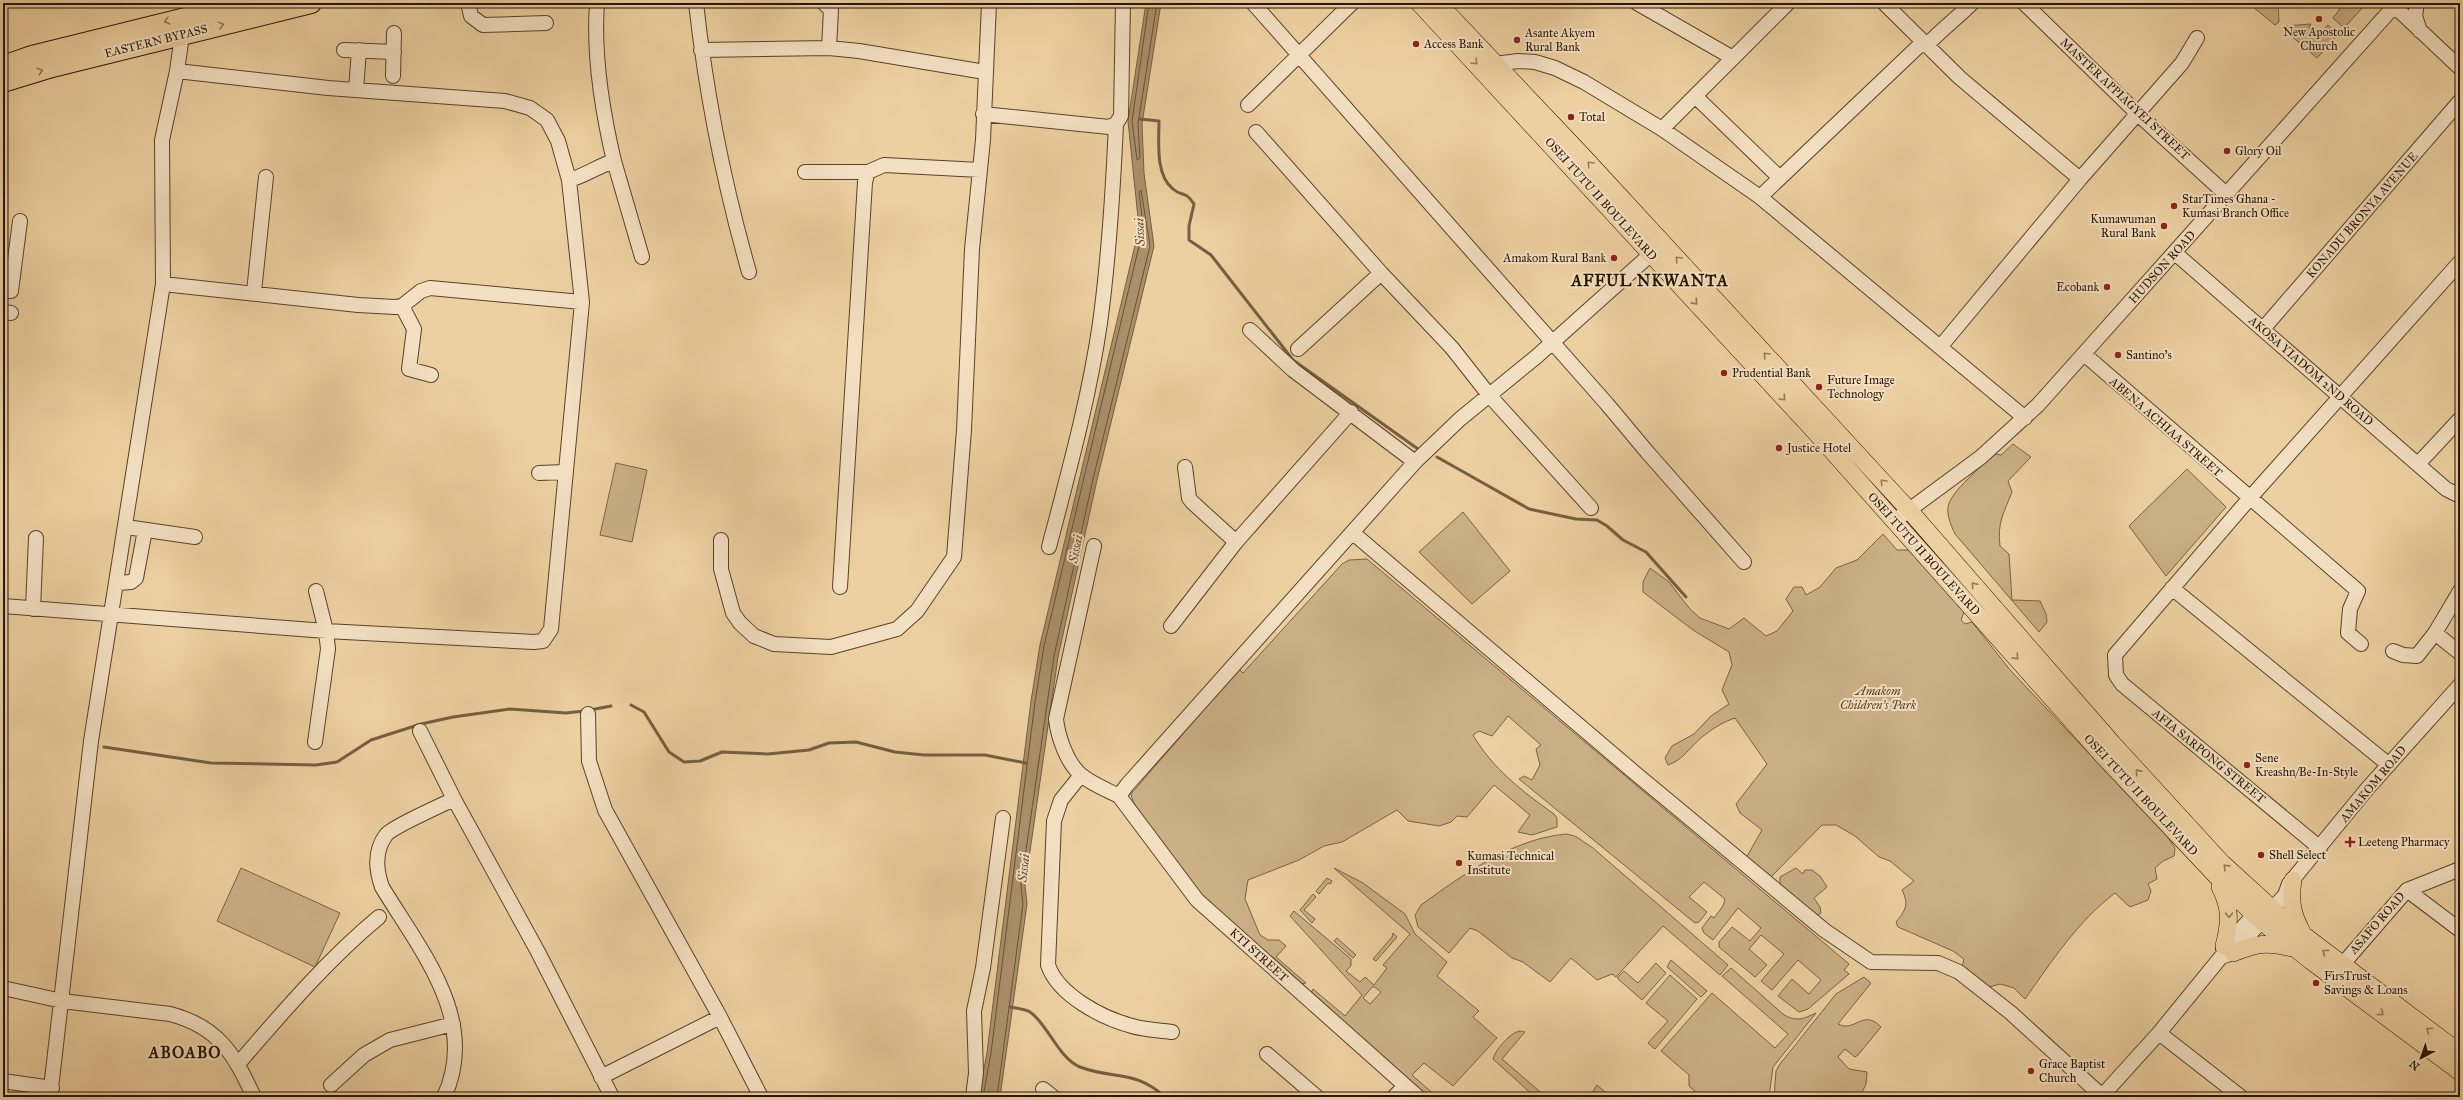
<svg xmlns="http://www.w3.org/2000/svg" width="2463" height="1100" viewBox="0 0 2463 1100" font-family="'IM FELL Great Primer',serif">
<style>
.green{fill:#cbb086;stroke:#796243;fill-rule:evenodd}
.water{fill:#aa906a;stroke:#765e40}
.lines{fill:none;stroke-linecap:round;stroke-linejoin:round}
.shore{stroke:#685235;stroke-width:1}
.stream{stroke:#765e40;stroke-width:3}
.minor-casing{stroke:#584228;stroke-width:16}
.major-casing{stroke:#271300;stroke-width:18}
.highway-casing{stroke:#271300;stroke-width:22}
.minor{stroke:#f3e0c2;stroke-width:14}
.major{stroke:#edd0a1;stroke-width:17}
.highway{stroke:#edd0a1;stroke-width:20}
.oneway{stroke:#947b59}
.poi-dot{fill:#8f2418;stroke:#f3e0c2;stroke-width:1.5}
.labels{text-anchor:middle;dominant-baseline:central;stroke-width:4;stroke-linejoin:round;paint-order:stroke}
.poi-label{font-size:12px;fill:#271300;stroke:#f3e0c2;text-anchor:start}
.street-label{font-size:12px;fill:#271300;stroke:#f3e0c2}
.park-label{font-size:12px;font-style:italic;fill:#584228;stroke:#f3e0c2}
.water-label{font-size:13px;font-style:italic;fill:#5b452a;stroke:#f3e0c2}
.district-label{font-size:16px;font-weight:bold;letter-spacing:1px;fill:#271300;stroke:#f3e0c2}
</style>
<rect width="100%" height="100%" fill="#edd0a1"/>
<filter id="stains"><feTurbulence type="fractalNoise" baseFrequency=".005" numOctaves="4"/><feColorMatrix values="0 0 0 0 .2 0 0 0 0 .09 0 0 0 0 .02 0 0 0 .5 -.17"/></filter>
<radialGradient id="worn" r=".72"><stop offset=".6" stop-color="#630" stop-opacity="0"/><stop offset="1" stop-color="#630" stop-opacity=".3"/></radialGradient>
<path class="green" d="M2254,3H2278L2279,22L2275,25L2252,6Z
M2334,3H2365L2366,4L2344,28L2333,18L2340,9Z
M2311,24L2309,27L2319,35L2328,25L2338,35L2317,58L2283,29L2285,26Z
M2013,444L2031,457L2008,481L2012,492C2004,513 1997,522 2000,546L2009,554L2012,600L2040,601L2046,614L2047,622L2039,632L1955,534C1951,525 1947,517 1948,507C1950,492 1983,465 1995,454L2001,455Z
M616,463L647,470L632,542L600,535Z
M2187,469L2226,507L2166,576L2129,526Z
M1463,512L1510,571L1472,604L1419,552Z
M1883,534L1897,550H1912L1965,609L1961,620L1965,624L1972,622L2011,671L2167,836L2175,848L2174,856L2163,861L2155,868L2157,879L2148,884L2151,891L2148,900L2130,907L2115,893C2077,922 2052,961 2025,999L2014,988L2000,984L1989,987L1979,983L1962,967L1964,959L1953,951L1898,927L1896,922C1906,910 1909,904 1902,890L1914,881L1890,861L1879,857L1855,836L1836,825H1822L1770,878L1746,858L1762,830L1740,813L1736,804L1767,764L1735,718C1723,722 1712,729 1702,737C1690,747 1683,760 1668,765L1665,758L1672,746L1694,734L1711,716L1729,704L1722,690L1732,665L1729,652L1693,630L1643,592V582L1650,568L1669,582L1690,609L1700,618L1729,629L1744,618L1766,636L1777,631L1793,611L1786,599L1794,587H1802L1806,595L1820,587L1836,568L1857,560Z
M1367,559L1849,964L1844,970L1849,974L1808,1009L1799,1012L1778,996L1792,979L1809,994L1821,980L1798,960L1772,990L1761,981L1784,954L1761,935L1749,949L1767,965L1755,977L1719,947V942L1732,927L1750,941L1761,928L1738,908L1713,940L1704,933L1702,928L1711,916L1714,918L1723,906L1725,899L1704,882L1689,897L1707,912L1699,922L1695,923L1519,779L1524,776L1532,780L1540,765L1536,749L1541,745L1508,716L1492,736L1479,731L1473,735C1492,768 1523,792 1554,814L1557,818V827L1532,835L1518,832L1530,815L1494,785L1467,817L1457,816L1451,822L1439,826L1408,821L1397,810L1342,842L1324,846L1299,860L1248,880L1245,899L1260,935L1268,940H1279L1286,946L1276,957L1306,983L1301,984C1271,958 1239,933 1210,906C1197,893 1131,809 1131,794L1239,669L1243,673L1342,564L1349,560Z
M1566,834L1575,836L1593,848L1728,965L1720,975L1663,926L1616,977L1612,974L1597,980L1571,958L1550,982L1523,962L1512,958L1478,931L1470,928L1449,953L1418,927L1415,915L1421,905C1464,874 1512,839 1566,834Z
M241,868L340,913L315,967L217,921Z
M1334,868L1363,883L1405,914L1415,934L1447,962L1437,976L1479,1011L1473,1017L1497,1038L1453,1086L1424,1063L1412,1075L1437,1097H1425L1311,993L1313,989L1345,1016L1362,995L1290,916L1294,911L1351,959V966L1346,971L1360,982L1365,977L1374,985L1387,968L1383,965L1410,934ZM1373,986L1381,992L1370,1004L1363,998Z
M1796,868L1803,874L1805,870H1812L1820,876L1827,887L1814,898L1820,907L1821,913L1813,918L1780,886V877Z
M1327,878L1332,881L1330,884L1328,883L1319,894L1316,891Z
M1313,894L1316,897L1304,910L1315,919L1312,923L1300,910Z
M1393,933L1397,937L1376,961L1373,959L1392,937Z
M1337,938L1356,955L1353,958L1334,941Z
M1671,960L1707,991L1701,997L1667,967Z
M1656,963L1666,973L1642,1000L1617,978L1624,971L1638,983Z
M1731,968L1784,1015C1797,1022 1803,1019 1816,1013L1773,1067L1769,1097H1701L1689,1086V1075L1661,1051L1712,993L1775,1048L1788,1034L1722,976Z
M1670,975L1697,999L1655,1049L1648,1043L1668,1021L1646,1003Z
M1864,977L1871,983L1838,1024C1855,1033 1863,1008 1881,1027L1858,1055L1855,1057L1845,1049L1838,1057L1849,1069L1867,1072L1866,1084L1860,1097H1774L1776,1071L1780,1064L1836,994Z
M1520,1031L1525,1032L1502,1059L1546,1097H1535L1493,1059C1495,1050 1511,1032 1520,1031Z
M1597,1085L1611,1097H1601L1593,1091Z"/>
<path class="water" d="M1146,3H1161L1142,124L1144,173L1154,246L1097,480L1058,657L1025,886L1027,904L1000,1097H979L987,1052L1031,701L1040,645L1136,241L1138,218L1128,121Z"/>
<g class="lines">
<path class="shore" d="M1149,3L1132,121L1137,160L1140,158L1138,124L1157,3
M983,1097L991,1053L1035,702L1044,646L1140,242L1142,217L1139,192L1141,190L1150,246L1093,479L1054,656L1021,885L1023,904L997,1097"/>
<path class="stream" d="M1140,119L1159,121C1159,141 1155,175 1173,189C1182,197 1185,190 1194,204L1189,226V240L1211,255L1293,360L1418,449
M1437,457L1529,509L1576,519L1597,520L1607,526L1623,540L1646,552L1686,597
M631,705L644,712L669,752L684,762L700,761L722,752L768,754L809,750L829,743L856,742L895,752L924,755H985L1026,763
M590,710L611,706
M104,747L211,763L316,765L337,762L371,740L421,724L453,717L510,709L566,713L584,711
M1010,1007C1016,1008 1025,1009 1030,1012C1047,1023 1059,1059 1080,1067C1114,1080 1134,1069 1165,1097"/>
<g class="minor-casing">
<path id="minor" d="M468,3L471,16L483,25L546,23
M597,3C593,56 602,110 614,161
M696,3C706,94 724,184 749,272
M824,3L831,10L829,48
M1253,3L1607,404L1648,453L1744,562
M1637,3L1733,58
M1884,3L1960,78L2080,179
M2024,3L2138,114L2227,195
M2391,3L2460,68
M2417,3L2415,16L2420,31
M1926,46C1941,30 1957,18 1972,3
M344,50L394,52
M701,50L829,48L859,51L985,72
M1495,64L1518,61L1535,62L1555,68L1584,82L1662,129L1760,197L2025,418
M393,76L394,33
M356,90L359,50
M1695,96L1780,178
M1248,105L1352,3
M983,114L1109,127L1116,124L1121,116L1123,3
M1662,129L1788,3
M1256,132L1381,273L1452,348L1489,395L1591,508
M805,172H868
M569,180C585,176 598,166 614,161L642,257
M1760,197L1923,42
M2175,253L2446,489L2460,496
M163,284L358,305L395,307L402,306L421,291L430,288L582,302
M3,291H11L20,221
M254,292L266,177
M402,306L414,329L409,369L431,375
M3,312L11,313
M2263,329L2460,101
M1250,330L1293,370L1415,462
M1941,346L2080,179L2182,63L2197,38
M1298,349L1381,273
M2084,354L2358,591L2350,609L2348,633L2361,644
M2418,464L2460,419
M1185,467L1189,498L1192,502L1236,542
M539,473L565,472
M1901,516L1981,457L2038,405L2397,3
M126,527L195,537
M1353,533L1635,773L1824,930L1871,962L1938,963L1959,972L2011,1013L2102,1096
M721,540V569L733,613L740,623L754,636L774,644L831,647L897,629L917,611L954,557L964,430L972,249L983,140L989,3
M1094,546L1056,719C1058,737 1067,763 1081,775C1092,784 1107,790 1119,796
M1049,547C1068,474 1089,399 1100,323C1109,257 1113,191 1116,124
M118,583L131,582L136,578L145,530
M840,587L865,182L868,172L884,165L980,170
M2172,588L2389,765
M3,606L326,631L534,642L543,641L551,629L582,302L569,180L558,141L547,120L530,108L505,101L328,88L177,71
M33,609L36,538
M1171,626L1236,542L1351,412
M2435,633L2460,653
M2393,651L2403,655L2417,656L2435,633L2460,591
M588,714L589,761L605,810L720,1017L761,1097
M420,731L454,799L538,952L612,1097
M315,742L328,649L326,631L316,591
M1081,775L1061,800L1054,821L1048,965C1058,995 1102,1018 1132,1026C1145,1030 1159,1030 1172,1032
M1119,796L1127,785L1415,462L1460,419L1536,357L1651,254
M1119,796L1197,900L1418,1097
M2320,848L2122,684L2116,675L2115,655L2249,499L2460,262
M2407,890L2460,930
M2223,949L2261,907
M2342,965L2407,890L2460,869
M3,988L62,1001L170,1014C219,1027 234,1054 254,1097
M2159,1033L2241,1097
M1267,1054L1317,1097
M238,1064C282,1013 327,960 379,917
M601,1077L720,1017
M3,1081L52,1088
M331,1085L364,1055L390,1040L453,1024
M1043,1089L1053,1097
M50,1097L91,741L163,284L162,140L177,71L182,35
M444,1097C480,1020 420,950 382,887C376,870 374,851 386,835C392,827 442,805 454,799
M973,1097L976,1073L974,1011L983,968L1003,818
M1394,1097L1405,1086
M2101,1097L2159,1033L2221,957L2233,953L2285,895L2289,884L2367,789L2460,685"/>
</g>
<g class="major-casing">
<path id="major" d="M1419,3L1816,433L2105,758L2240,901L2261,921L2311,961L2460,1072
M1438,3L1581,154L1909,510L2113,744L2222,863L2289,924L2460,1053
M2293,880C2290,901 2292,914 2302,932
M2220,887C2231,908 2230,923 2224,946
M2233,953C2257,943 2267,942 2292,948"/>
</g>
<g class="highway-casing">
<path id="highway" d="M3,66L32,56L246,3
M3,82L52,67L311,3"/>
</g>
<use href="#minor" class="minor"/>
<use href="#major" class="major"/>
<use href="#highway" class="highway"/>
</g>
<defs><path id="oneway-chevron" d="M-2-3.5L2.5 0L-2 3.5" fill="none" stroke-width="1.6" stroke-linecap="round" stroke-linejoin="round"/></defs>
<g class="oneway">
<use href="#oneway-chevron" transform="translate(167 21) rotate(166)"/>
<use href="#oneway-chevron" transform="translate(221 25) rotate(-15)"/>
<use href="#oneway-chevron" transform="translate(1475 62) rotate(46)"/>
<use href="#oneway-chevron" transform="translate(40 71) rotate(-17)"/>
<use href="#oneway-chevron" transform="translate(1590 164) rotate(-133)"/>
<use href="#oneway-chevron" transform="translate(1678 259) rotate(-133)"/>
<use href="#oneway-chevron" transform="translate(1695 302) rotate(48)"/>
<use href="#oneway-chevron" transform="translate(1766 355) rotate(-133)"/>
<use href="#oneway-chevron" transform="translate(1783 398) rotate(47)"/>
<use href="#oneway-chevron" transform="translate(1883 482) rotate(-133)"/>
<use href="#oneway-chevron" transform="translate(1974 585) rotate(-131)"/>
<use href="#oneway-chevron" transform="translate(2016 657) rotate(48)"/>
<use href="#oneway-chevron" transform="translate(2138 772) rotate(-132)"/>
<use href="#oneway-chevron" transform="translate(2226 867) rotate(-136)"/>
<use href="#oneway-chevron" transform="translate(2229 915) rotate(89)"/>
<use href="#oneway-chevron" transform="translate(2325 952) rotate(-143)"/>
<use href="#oneway-chevron" transform="translate(2381 1013) rotate(37)"/>
<use href="#oneway-chevron" transform="translate(2429 1030) rotate(-143)"/>
</g>
<g class="poi-dot">
<circle cx="2319" cy="19" r="4"/>
<circle cx="1517" cy="40" r="4"/>
<circle cx="1416" cy="44" r="4"/>
<circle cx="1571" cy="117" r="4"/>
<circle cx="2227" cy="151" r="4"/>
<circle cx="2174" cy="206" r="4"/>
<circle cx="2164" cy="226" r="4"/>
<circle cx="1614" cy="258" r="4"/>
<circle cx="2107" cy="287" r="4"/>
<circle cx="2118" cy="355" r="4"/>
<circle cx="1724" cy="373" r="4"/>
<circle cx="1819" cy="387" r="4"/>
<circle cx="1779" cy="448" r="4"/>
<circle cx="2247" cy="765" r="4"/>
<path d="M2348 836h4v4h4v4h-4v4h-4v-4h-4v-4h4z"/>
<circle cx="2261" cy="855" r="4"/>
<circle cx="1459" cy="863" r="4"/>
<circle cx="2316" cy="983" r="4"/>
<circle cx="2031" cy="1071" r="4"/>
</g>
<g class="labels">
<g class="poi-label">
<text x="2319" y="32" text-anchor="middle">New Apostolic<tspan x="2319" dy="14">Church</tspan></text>
<text x="1525" y="33">Asante Akyem<tspan x="1525" dy="14">Rural Bank</tspan></text>
<text x="1424" y="44">Access Bank</text>
<text x="1579" y="117">Total</text>
<text x="2235" y="151">Glory Oil</text>
<text x="2182" y="199">StarTimes Ghana -<tspan x="2182" dy="14">Kumasi Branch Office</tspan></text>
<text x="2156" y="219" text-anchor="end">Kumawuman<tspan x="2156" dy="14">Rural Bank</tspan></text>
<text x="1606" y="258" text-anchor="end">Amakom Rural Bank</text>
<text x="2099" y="287" text-anchor="end">Ecobank</text>
<text x="2126" y="355">Santino's</text>
<text x="1732" y="373">Prudential Bank</text>
<text x="1827" y="380">Future Image<tspan x="1827" dy="14">Technology</tspan></text>
<text x="1787" y="448">Justice Hotel</text>
<text x="2255" y="758">Sene<tspan x="2255" dy="14">Kreashn/Be-In-Style</tspan></text>
<text x="2358" y="842">Leeteng Pharmacy</text>
<text x="2269" y="855">Shell Select</text>
<text x="1467" y="856">Kumasi Technical<tspan x="1467" dy="14">Institute</tspan></text>
<text x="2324" y="976">FirsTrust<tspan x="2324" dy="14">Savings &amp; Loans</tspan></text>
<text x="2039" y="1064">Grace Baptist<tspan x="2039" dy="14">Church</tspan></text>
</g>
<g class="street-label">
<text transform="translate(156 41) rotate(-14)">EASTERN BYPASS</text>
<text transform="translate(2125 99) rotate(43)">MASTER APPIAGYEI STREET</text>
<text transform="translate(1601 199) rotate(48)">OSEI TUTU II BOULEVARD</text>
<text transform="translate(2362 215) rotate(-49)">KONADU BRONYA AVENUE</text>
<text transform="translate(2162 267) rotate(-48)">HUDSON ROAD</text>
<text transform="translate(2311 371) rotate(41)">AKOSA YIADOM 2ND ROAD</text>
<text transform="translate(2166 427) rotate(41)">ABENA ACHIAA STREET</text>
<text transform="translate(1924 554) rotate(48)">OSEI TUTU II BOULEVARD</text>
<text transform="translate(2209 756) rotate(39)">AFIA SARPONG STREET</text>
<text transform="translate(2373 784) rotate(-50)">AMAKOM ROAD</text>
<text transform="translate(2141 795) rotate(47)">OSEI TUTU II BOULEVARD</text>
<text transform="translate(2377 923) rotate(-49)">ASAFO ROAD</text>
<text transform="translate(1259 955) rotate(42)">KTI STREET</text>
</g>
<g class="park-label">
<text x="1878" y="691">Amakom<tspan x="1878" dy="14">Children's Park</tspan></text>
</g>
<g class="water-label">
<text transform="translate(1140 232) rotate(-93)">Sissai</text>
<text transform="translate(1076 549) rotate(-79)">Sissai</text>
<text transform="translate(1024 868) rotate(-84)">Sissai</text>
</g>
<g class="district-label">
<text x="1650" y="280">AFFUL NKWANTA</text>
<text x="185" y="1052">ABOABO</text>
</g>
</g>
<rect width="2463" height="1100" fill="none" stroke="#edd0a1" stroke-width="16"/>
<rect x="4" y="4" width="2455" height="1092" fill="none" stroke="#271300" stroke-width="2"/>
<rect x="8" y="8" width="2447" height="1084" fill="none" stroke="#271300"/>
<g transform="translate(2421 1058) rotate(221)" stroke="#f3e0c2" stroke-width="3" paint-order="stroke">
<path d="M0-3L7 15L0 10L-7 15Z" fill="#271300"/>
<text y="-6" font-size="11" font-weight="bold" text-anchor="middle" fill="#271300">N</text>
</g>
<rect width="100%" height="100%" filter="url(#stains)"/>
<rect width="100%" height="100%" fill="url(#worn)"/>
</svg>
